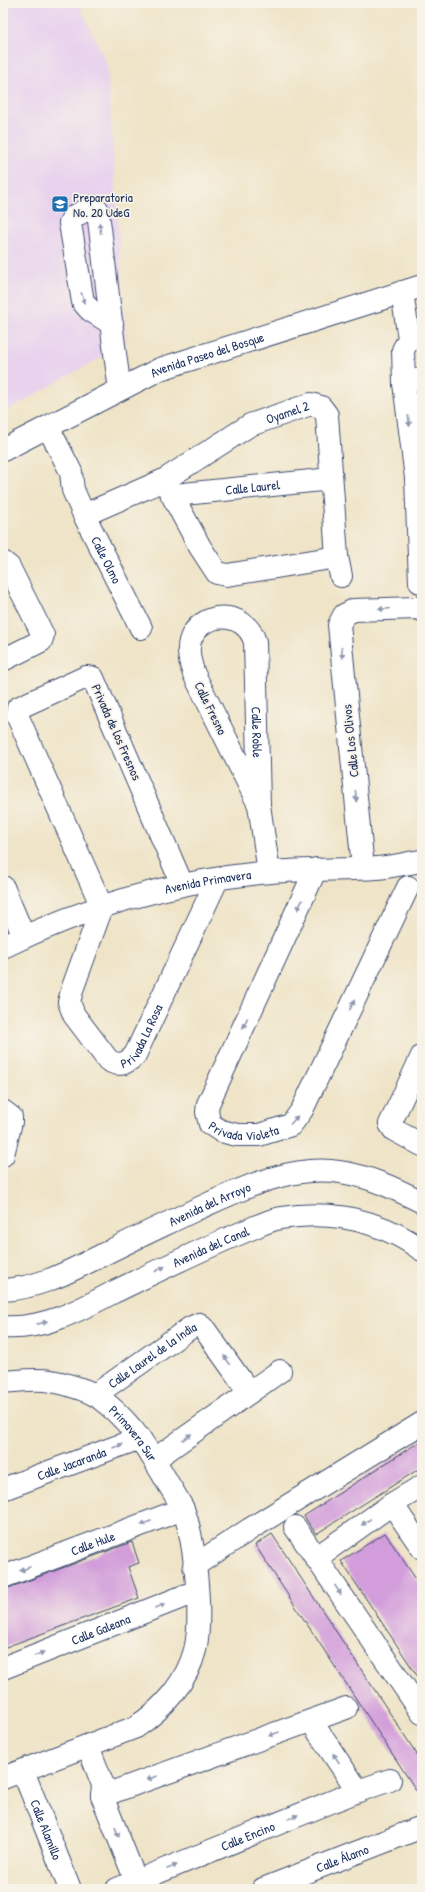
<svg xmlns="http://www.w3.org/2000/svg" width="425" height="1892" viewBox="0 0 425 1892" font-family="'Patrick Hand',sans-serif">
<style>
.built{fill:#e8d2ee}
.building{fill:#d29dda}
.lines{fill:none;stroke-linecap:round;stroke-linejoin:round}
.minor-casing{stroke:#3b4a6e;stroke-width:24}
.minor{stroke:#fff;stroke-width:22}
.oneway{fill:#8d97ae}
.labels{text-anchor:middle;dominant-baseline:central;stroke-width:3.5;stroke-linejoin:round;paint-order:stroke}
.poi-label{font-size:13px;fill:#1b2f5e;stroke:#f7f3e8;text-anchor:start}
.street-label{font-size:13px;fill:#1b2f5e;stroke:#f7f3e8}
</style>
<rect width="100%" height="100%" fill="#f7f3e8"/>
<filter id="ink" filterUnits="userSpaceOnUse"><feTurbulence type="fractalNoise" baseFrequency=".025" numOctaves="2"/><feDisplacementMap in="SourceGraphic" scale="8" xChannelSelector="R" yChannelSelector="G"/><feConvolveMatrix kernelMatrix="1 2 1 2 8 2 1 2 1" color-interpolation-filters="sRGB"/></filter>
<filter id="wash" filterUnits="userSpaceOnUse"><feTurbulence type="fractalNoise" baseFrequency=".012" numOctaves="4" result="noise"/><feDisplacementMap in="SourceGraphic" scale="16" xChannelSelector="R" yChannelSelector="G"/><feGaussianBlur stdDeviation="0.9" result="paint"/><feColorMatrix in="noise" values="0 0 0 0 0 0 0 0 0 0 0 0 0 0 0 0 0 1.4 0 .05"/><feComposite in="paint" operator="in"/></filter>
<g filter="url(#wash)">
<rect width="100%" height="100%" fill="#efe4c7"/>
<path class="built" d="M3,3H78L107,64L126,343L3,413Z"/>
<g id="blocks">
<path class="building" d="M422,1440V1467L316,1534L304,1516Z
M385,1533L422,1588V1683L341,1561Z
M272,1534L422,1762V1799L255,1545Z
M132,1542L139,1563L128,1567L139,1598L3,1648V1590Z"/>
</g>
</g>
<g filter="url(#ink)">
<use href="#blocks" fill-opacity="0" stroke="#3b4a6e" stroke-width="1"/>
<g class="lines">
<g class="minor-casing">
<g id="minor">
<path d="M402,292L409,339L403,350L404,383L416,478L420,582"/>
<path d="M112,324L90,310L83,302L70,223L73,217L92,207L97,209L98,213C106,272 111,331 120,389"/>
<path d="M404,383L422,378"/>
<path id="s1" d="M48,427L71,472L73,490L84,515L141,628"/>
<path id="s2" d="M3,450L160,369L422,286"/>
<path d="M164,480L200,547L217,573L227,575L337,557"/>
<path id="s3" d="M174,495L331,479"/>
<path id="s4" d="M84,515L164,480L250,425L311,404L321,407L327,415L337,557L341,576"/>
<path d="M3,562L9,567L43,635L41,641L3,660"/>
<path id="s5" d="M259,805L194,674C190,663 187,652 190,641C199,611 245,608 255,642L259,805L269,872"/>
<path d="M363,868L339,625L344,615L354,610L417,608L422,610"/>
<path id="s6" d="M316,869L208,1104L207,1112L210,1124L221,1131L237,1135H259L291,1125L302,1110L408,887"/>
<path id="s7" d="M182,884L93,678L86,677L18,708L17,715L102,907L73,987L69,1002L74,1015L108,1060C119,1067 126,1064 135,1055L217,880"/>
<path d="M3,887L24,937"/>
<path id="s8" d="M3,947C87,906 178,880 271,872C306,869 342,870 377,868C392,867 407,863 422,861"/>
<path d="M422,1056L390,1124L394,1130L422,1145"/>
<path d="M3,1111L11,1117V1122L3,1155"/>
<path id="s9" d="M3,1290C40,1288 70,1271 102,1255C133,1239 164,1225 195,1210C239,1190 290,1164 340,1172C369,1176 396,1189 422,1202"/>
<path id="s10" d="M3,1327C42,1330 78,1311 112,1293C155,1272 197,1251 241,1233C254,1228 268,1220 281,1218C332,1210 380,1220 422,1250"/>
<path id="s11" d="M3,1382C18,1381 37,1378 51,1381C63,1383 84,1389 95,1395C99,1397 103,1401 107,1404C134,1426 152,1455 169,1485C174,1493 179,1501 183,1509C195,1539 203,1618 195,1650C187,1682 163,1709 136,1727L3,1778"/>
<path id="s12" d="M95,1395L190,1328L199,1324L205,1330L249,1392"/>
<path d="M155,1459L280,1371"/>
<path id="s13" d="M3,1489L140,1438"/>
<path d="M392,1504L422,1548"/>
<path d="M295,1527L422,1713"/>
<path d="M316,1558L392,1504L422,1486"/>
<path d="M194,1566L250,1529L422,1423"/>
<path id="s14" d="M3,1577L183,1509"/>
<path id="s15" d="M3,1668L197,1591"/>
<path d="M311,1721L358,1791"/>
<path d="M88,1746L103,1785L102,1796L136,1881"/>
<path id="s16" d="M23,1771L70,1889"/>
<path d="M102,1796L346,1708"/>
<path id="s17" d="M117,1889L358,1791L390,1780"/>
<path id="s18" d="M263,1889L422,1827"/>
</g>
</g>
<use href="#minor" class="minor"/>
</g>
<defs><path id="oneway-solid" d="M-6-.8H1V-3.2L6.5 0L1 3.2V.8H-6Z"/></defs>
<g class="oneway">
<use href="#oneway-solid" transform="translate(100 228) rotate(-97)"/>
<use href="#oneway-solid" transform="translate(83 298) rotate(71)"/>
<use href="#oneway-solid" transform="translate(409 421) rotate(83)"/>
<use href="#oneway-solid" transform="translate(384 609) rotate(178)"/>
<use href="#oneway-solid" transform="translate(342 653) rotate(84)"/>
<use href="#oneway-solid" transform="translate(356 796) rotate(84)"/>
<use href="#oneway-solid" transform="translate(300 905) rotate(115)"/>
<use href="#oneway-solid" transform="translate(352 1005) rotate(-65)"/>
<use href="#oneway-solid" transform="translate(245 1023) rotate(115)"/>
<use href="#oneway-solid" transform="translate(294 1120) rotate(-48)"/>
<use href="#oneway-solid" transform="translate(160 1269) rotate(-27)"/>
<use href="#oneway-solid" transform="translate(42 1323) rotate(-13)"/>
<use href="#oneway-solid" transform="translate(227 1360) rotate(-125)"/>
<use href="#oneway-solid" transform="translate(187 1437) rotate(-35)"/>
<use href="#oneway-solid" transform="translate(118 1446) rotate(-20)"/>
<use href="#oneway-solid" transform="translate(366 1522) rotate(145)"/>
<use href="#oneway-solid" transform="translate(146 1523) rotate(159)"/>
<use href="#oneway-solid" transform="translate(25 1569) rotate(159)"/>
<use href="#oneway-solid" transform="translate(338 1590) rotate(56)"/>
<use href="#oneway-solid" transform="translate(160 1606) rotate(-22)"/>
<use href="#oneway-solid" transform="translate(39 1654) rotate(-22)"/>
<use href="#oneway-solid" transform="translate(274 1734) rotate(160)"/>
<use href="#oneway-solid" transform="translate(336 1758) rotate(-124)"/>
<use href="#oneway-solid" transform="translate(152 1778) rotate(160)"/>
<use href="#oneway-solid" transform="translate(293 1817) rotate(-22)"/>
<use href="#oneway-solid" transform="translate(117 1832) rotate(69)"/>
<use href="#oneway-solid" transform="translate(172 1867) rotate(-22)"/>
</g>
</g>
<defs>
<g id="university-square" transform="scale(0.9)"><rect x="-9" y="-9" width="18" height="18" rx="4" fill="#1f6fb2" stroke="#f7f3e8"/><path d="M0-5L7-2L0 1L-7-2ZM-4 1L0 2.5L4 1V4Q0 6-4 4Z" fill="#fff"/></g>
</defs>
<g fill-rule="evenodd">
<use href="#university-square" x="60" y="204"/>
</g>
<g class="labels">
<g class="poi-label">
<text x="73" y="197">Preparatoria<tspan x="73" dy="15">No. 20 UdeG</tspan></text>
</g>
<g class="street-label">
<text stroke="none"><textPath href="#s2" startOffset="226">Avenida Paseo del Bosque</textPath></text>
<text stroke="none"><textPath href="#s4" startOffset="229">Oyamel 2</textPath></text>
<text stroke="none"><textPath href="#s3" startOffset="79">Calle Laurel</textPath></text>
<text stroke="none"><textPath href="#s1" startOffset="146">Calle Olmo</textPath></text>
<text transform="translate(211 708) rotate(64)">Calle Fresno</text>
<text transform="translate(117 732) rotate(66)">Privada de los Fresnos</text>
<text stroke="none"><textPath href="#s5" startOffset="357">Calle Roble</textPath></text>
<text transform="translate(350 741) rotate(-96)">Calle Los Olivos</text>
<text stroke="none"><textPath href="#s8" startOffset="216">Avenida Primavera</textPath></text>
<text stroke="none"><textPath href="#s7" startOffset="744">Privada La Rosa</textPath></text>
<text stroke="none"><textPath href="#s6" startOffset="315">Privada Violeta</textPath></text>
<text stroke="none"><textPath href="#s9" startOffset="225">Avenida del Arroyo</textPath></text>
<text stroke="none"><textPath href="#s10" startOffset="225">Avenida del Canal</textPath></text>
<text stroke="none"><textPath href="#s12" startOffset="70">Calle Laurel de la India</textPath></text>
<text stroke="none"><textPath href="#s11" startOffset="149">Primavera Sur</textPath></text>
<text stroke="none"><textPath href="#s13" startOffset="73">Calle Jacaranda</textPath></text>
<text stroke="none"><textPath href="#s14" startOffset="96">Calle Hule</textPath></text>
<text stroke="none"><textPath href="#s15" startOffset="105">Calle Galeana</textPath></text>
<text stroke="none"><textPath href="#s16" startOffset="63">Calle Alamillo</textPath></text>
<text stroke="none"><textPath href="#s17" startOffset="141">Calle Encino</textPath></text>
<text stroke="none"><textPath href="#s18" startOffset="85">Calle Álamo</textPath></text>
</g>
</g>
<rect width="425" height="1892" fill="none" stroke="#f7f3e8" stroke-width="16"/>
</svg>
